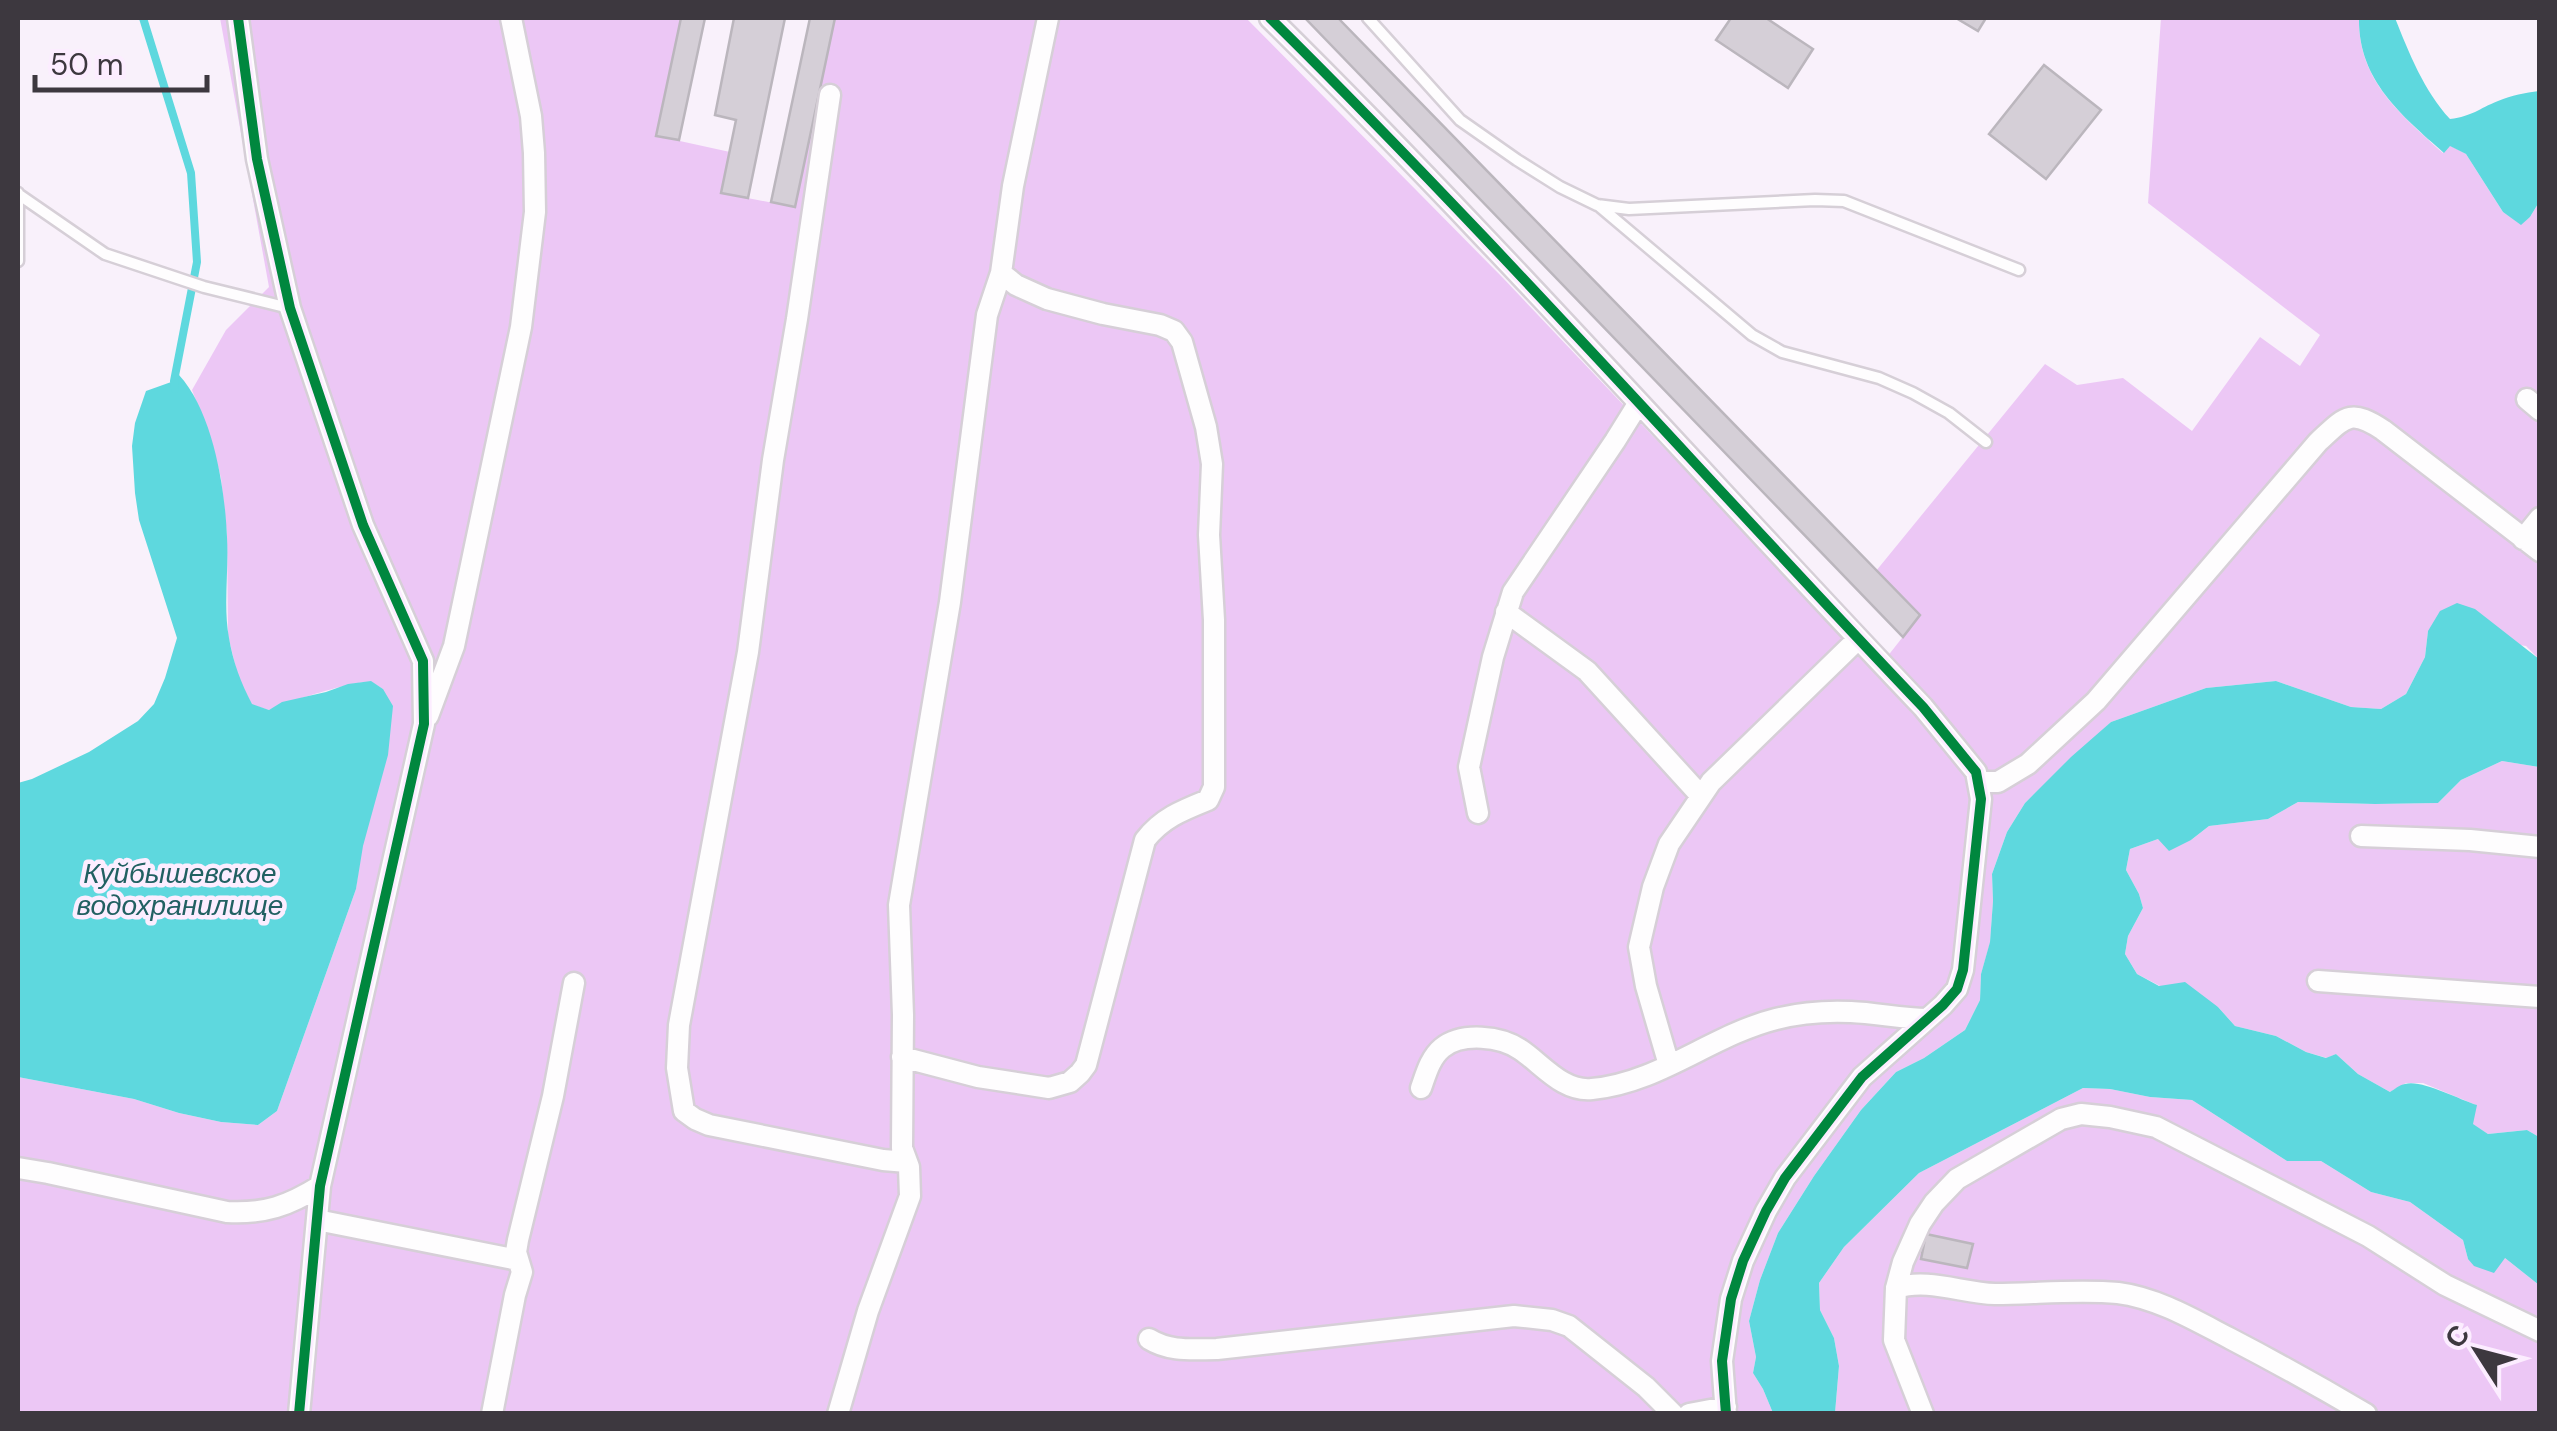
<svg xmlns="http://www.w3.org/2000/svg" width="2557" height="1431" viewBox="0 0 2557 1431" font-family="'DM Sans',sans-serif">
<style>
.green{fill:#ecc7f5}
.water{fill:#5ed8de}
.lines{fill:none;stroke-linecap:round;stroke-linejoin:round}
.stream{stroke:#5ed8de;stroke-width:8}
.building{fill:#d5cfd7;stroke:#bbb6bd;stroke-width:2.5}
.service-casing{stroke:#d6cfd7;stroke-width:15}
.minor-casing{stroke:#d6cfd7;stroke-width:25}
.service{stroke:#fefdfe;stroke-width:10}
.minor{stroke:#fefdfe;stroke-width:20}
.cycleway-casing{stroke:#fcedff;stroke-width:16}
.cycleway{stroke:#00873e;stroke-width:10}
.labels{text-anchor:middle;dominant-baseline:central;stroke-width:9;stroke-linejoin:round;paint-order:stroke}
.water-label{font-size:28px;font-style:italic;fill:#216062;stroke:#fcedff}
</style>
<rect width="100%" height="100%" fill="#f9f1fb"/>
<path class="green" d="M220,18H681L657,136L730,152L722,193L794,207L835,18H1246L1503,278L1876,671L1920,615L1876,571L2045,364L2077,385L2123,378L2192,431L2260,337L2300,366L2320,335L2148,203L2161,18H2359C2358,81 2401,114 2443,153L2449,145L2466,154L2503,212L2521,224L2530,217L2539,202V659L2526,646L2428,631L2425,657L2406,694L2381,709L2351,707L2276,681L2206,688L2111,722L2025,803L2007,832L1992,874L1993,901L1990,943L1981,974L1980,1000L1965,1030L1924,1058L1896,1072L1861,1110L1814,1176L1778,1233L1760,1280L1749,1321L1756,1357L1753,1373L1763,1389L1773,1413H18V1077L134,1099L179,1113L221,1122L258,1125L277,1111L356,889L383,689C380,687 372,682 369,682C356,680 282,703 269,710L252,705L238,677L228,635L227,535L221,478L210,437L192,390L226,330L269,287Z
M2502,761L2539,767V1137L2527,1130L2488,1134L2472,1124L2476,1105L2423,1083H2406L2390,1092L2358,1074L2336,1054L2327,1058L2306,1052L2276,1036L2235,1026L2218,1007L2160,986L2137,974L2125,954L2128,936L2143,908L2139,894L2126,870L2130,849L2158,839L2191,840L2209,826L2268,819L2298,802L2375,804L2438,803L2461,780Z
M2083,1088L2110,1089L2150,1097L2192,1100L2287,1161H2321L2371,1192L2410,1202L2463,1240L2468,1259L2505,1258L2539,1285V1413H1835L1839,1366L1834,1338L1820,1310L1819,1283L1844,1247L1919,1173Z"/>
<path class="water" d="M2359,18H2395C2409,53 2424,91 2450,119C2473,116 2478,109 2498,101C2512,95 2525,93 2539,91V202L2530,217L2521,225L2503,212L2466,154L2450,146L2444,153C2401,115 2358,80 2359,18Z
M179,375C213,412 225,488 227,537C229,570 223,606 229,638C233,662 241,683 252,704L269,710L282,702L326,692L348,684L371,681L383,689L393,706L388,755L363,846L356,889L277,1111L258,1125L221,1122L179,1113L134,1099L18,1077V783L32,779L89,752L138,721L154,704L165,678L177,638L139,520L135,493L132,446L135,423L146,391L174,381Z
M2457,603L2475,609L2539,659V767L2502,761L2461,780L2438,803L2375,804L2298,802L2268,819L2209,826L2191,840L2169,851L2158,839L2130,849L2126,870L2139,894L2143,908L2128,936L2125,954L2137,974L2159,986L2185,982L2218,1007L2235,1026L2276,1036L2306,1052L2326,1058L2336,1054L2358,1074L2390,1092C2395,1089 2399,1085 2405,1084C2421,1079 2458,1099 2477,1105L2473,1124L2488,1134L2527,1130L2539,1137V1285L2505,1258L2494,1273L2474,1266L2468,1259L2463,1240L2410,1202L2371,1192L2321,1161H2287L2192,1100L2150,1097L2110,1089L2083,1088L1919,1173L1844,1247L1819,1283L1820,1310L1834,1338L1839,1366L1835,1413H1773L1763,1389L1753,1373L1756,1357L1749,1321L1760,1280L1778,1233L1814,1176L1861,1110L1896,1072L1924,1058L1965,1030L1980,1000L1981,974L1990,942L1993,901L1992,874L2007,832L2025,803L2071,757L2111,722L2206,688L2276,681L2351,707L2381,709L2406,694L2425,657L2428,631L2440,611Z"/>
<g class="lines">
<path class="stream" d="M143,18L191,173L197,262L174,381L175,389"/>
</g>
<path class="building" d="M681,18H705L679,140L656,136Z
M734,18H785L748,198L721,193L736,120L715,115Z
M810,18H835L795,207L771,202Z
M1305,18H1338L1920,615L1903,637Z
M1731,18H1766L1813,49L1788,88L1716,40Z
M1956,18H1986L1978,31Z
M2044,65L2101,110L2046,179L1989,134Z
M1926,1234L1973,1244L1967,1268L1921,1259Z"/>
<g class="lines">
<g class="service-casing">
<path id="service" d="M1368,18L1460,120L1517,160L1560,187L1597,205L1629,209L1815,200L1844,201L2019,270
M18,193V261
M18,194L105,254L204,287L289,308
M1598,205L1752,335L1782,352L1879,378L1913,393L1949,413L1986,442"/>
</g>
<g class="minor-casing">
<path id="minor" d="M238,18L257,159L290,308L363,525L423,661L424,724L320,1186L299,1414
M1270,18C1495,240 1705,478 1923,707L1976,772L1981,799L1963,970L1957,989L1943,1005L1862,1077L1785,1178L1766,1211L1743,1261L1731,1299L1722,1361L1726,1414
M830,95L797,319L773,460L748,652L679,1025L677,1068L684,1111L695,1119L709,1125L883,1160L907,1162
M2527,399L2540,410
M2523,539L2540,518
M1506,612L1587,671L1701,796
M428,716L454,646L521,327L535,212L534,153L531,116L511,18
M1979,782H1998L2028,764L2096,701L2318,442C2345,417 2350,408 2383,430L2540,551
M1478,813L1469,767L1493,657L1513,592L1615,441L1638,404
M2361,836L2470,840L2540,847
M2318,981L2540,997
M902,1057L978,1077L1049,1088L1070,1082L1080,1073L1086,1065L1145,840C1162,818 1183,810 1208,800L1214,787V620L1209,535L1212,464L1206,427L1182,342L1174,331L1160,325L1103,314L1047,299L1016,285L1001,273
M1669,1065L1646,986L1639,947L1653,887L1669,844L1711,782L1858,639
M1421,1088C1426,1074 1430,1058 1442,1048C1462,1032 1501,1036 1521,1050C1543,1065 1563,1092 1592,1089C1659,1083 1712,1035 1776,1019C1799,1013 1828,1011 1851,1012C1877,1013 1901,1019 1927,1019
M18,1168L48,1173L227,1212C265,1214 288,1206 320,1186
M317,1220L518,1260
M1896,1288C1928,1278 1962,1293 1995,1294C2036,1294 2077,1289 2118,1293C2158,1298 2196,1321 2231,1339C2277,1363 2322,1388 2366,1414
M1149,1339C1170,1352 1192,1349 1217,1349L1514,1316L1552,1320L1569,1326L1646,1387L1673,1414
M492,1414L515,1295L522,1272L516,1252L518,1240L553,1096L574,983
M838,1414L868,1311L910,1196L909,1167L902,1148L903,1015L899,905L950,602L987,315L1001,273L1013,186L1048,18
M1689,1414L1726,1407
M1923,1414L1894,1340L1896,1288L1903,1262L1920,1224L1934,1203L1957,1179L2061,1119L2081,1114L2110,1117L2156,1127L2368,1236L2445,1285L2540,1331"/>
</g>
<use href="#service" class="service"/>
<use href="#minor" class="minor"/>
<g class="cycleway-casing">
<path id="cycleway" d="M238,18L257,159L290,308L363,525L423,661L424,724L320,1186L299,1414
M1270,18C1495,240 1705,478 1923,707L1976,772L1981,799L1963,970L1957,989L1943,1005L1862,1077L1785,1178L1766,1211L1743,1261L1731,1299L1722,1361L1726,1414"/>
</g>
<use href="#cycleway" class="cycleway"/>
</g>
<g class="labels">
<g class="water-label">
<text x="180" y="873">Куйбышевское<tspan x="180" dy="32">водохранилище</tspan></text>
</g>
</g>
<rect width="2557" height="1431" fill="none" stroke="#3d383f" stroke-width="40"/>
<g transform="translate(2477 1351) rotate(306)" stroke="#fcedff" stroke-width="8" paint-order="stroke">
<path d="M0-8L18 38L0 25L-18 38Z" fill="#3d383f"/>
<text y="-15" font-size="28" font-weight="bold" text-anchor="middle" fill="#3d383f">С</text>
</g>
<path d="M35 75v15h172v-15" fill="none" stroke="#3d383f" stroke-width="5"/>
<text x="50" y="75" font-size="30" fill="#3d383f" stroke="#fcedff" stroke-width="8" paint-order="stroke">50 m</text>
</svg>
